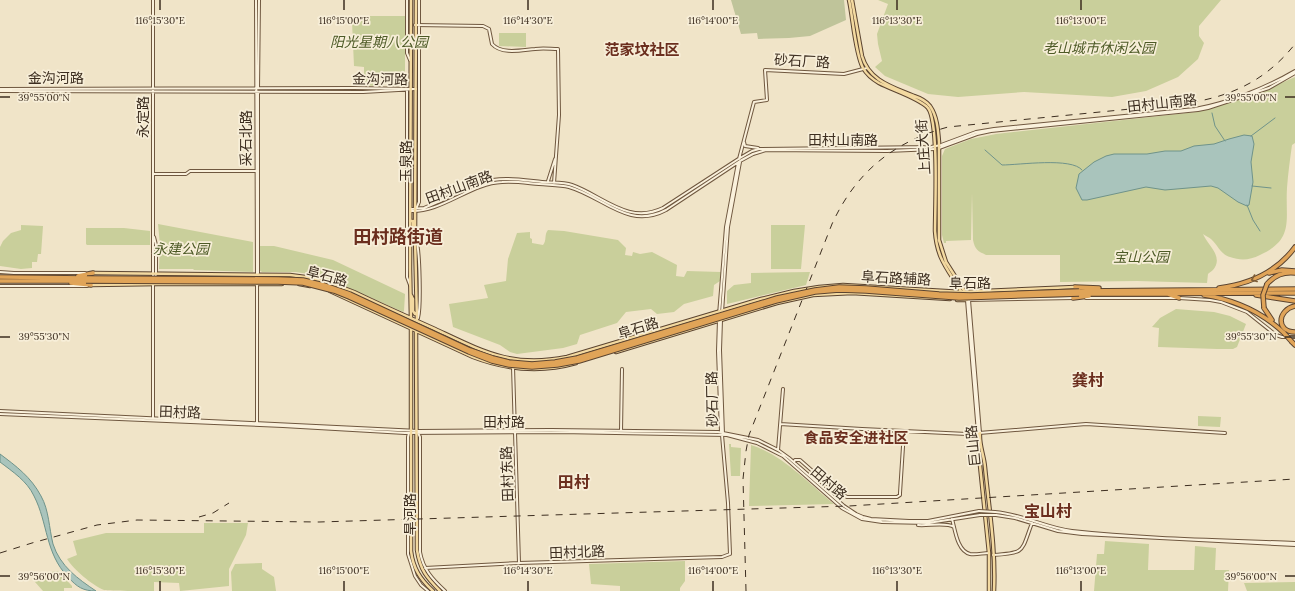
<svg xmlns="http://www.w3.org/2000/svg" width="1295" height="591" viewBox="0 0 1295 591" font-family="Lora,'Noto Sans SC',serif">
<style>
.green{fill:#c9cf9b}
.cemetery{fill:#bfc49a}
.water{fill:#a9c4bc;stroke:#6f938a}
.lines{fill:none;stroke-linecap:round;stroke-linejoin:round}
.stream{stroke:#6f938a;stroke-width:1}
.secondary-casing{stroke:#6f573f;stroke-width:4}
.primary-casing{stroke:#5b4430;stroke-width:4.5}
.highway-casing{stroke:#5b4430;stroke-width:5.5}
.secondary{stroke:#faf1dc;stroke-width:2}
.primary{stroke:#f3d9a0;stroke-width:2.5}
.highway{stroke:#e0a458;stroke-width:3.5}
.rail{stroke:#3d2e20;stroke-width:1;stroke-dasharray:7 7;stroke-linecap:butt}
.secondary-bridge-casing{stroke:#6f573f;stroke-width:4;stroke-linecap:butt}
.highway-bridge-casing{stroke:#5b4430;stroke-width:5.5;stroke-linecap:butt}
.secondary-bridge{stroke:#faf1dc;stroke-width:2}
.highway-bridge{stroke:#e0a458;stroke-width:3.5}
.oneway{stroke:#7e5d36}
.ticks{fill:none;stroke:#3d2e20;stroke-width:1.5}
.labels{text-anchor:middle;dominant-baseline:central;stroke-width:3.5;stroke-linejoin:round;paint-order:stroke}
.park-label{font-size:14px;font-style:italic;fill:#4d5a26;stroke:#f7eed8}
.street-label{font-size:14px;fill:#3d2e20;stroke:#f7eed8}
.neighbourhood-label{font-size:15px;font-weight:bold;fill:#6b2e1e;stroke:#f7eed8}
.quarter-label{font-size:16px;font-weight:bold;fill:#6b2e1e;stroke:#f7eed8}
.district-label{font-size:18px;font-weight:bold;fill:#6b2e1e;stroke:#f7eed8}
.ticks-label{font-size:10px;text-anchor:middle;fill:#3d2e20;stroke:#f7eed8;stroke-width:3.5;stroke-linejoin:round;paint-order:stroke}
</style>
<rect width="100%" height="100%" fill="#f0e4c8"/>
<path class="green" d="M878,0H1221L1199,26V36L1204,43L1198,59L1178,77L1146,91L1112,97L1024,92L958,97L928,94L885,76L875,67L882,61L878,44L877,34L888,4Z
M361,16H405V75H378L377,86L357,85V76L364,75V67L354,66L352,22H361Z
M499,33H526V47L499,46Z
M1295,77V143L1292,145C1290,159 1288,174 1287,188C1285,220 1295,239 1260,255C1250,260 1241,261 1230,257C1220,254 1218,245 1211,239C1209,237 1205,236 1203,234C1207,244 1222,255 1215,267C1214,270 1210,272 1208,274L1207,283L1137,281L1060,282V255H986C978,251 975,250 973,240L972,193L971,240L946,241V243H944L942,235V156L945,149L971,139L996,134L1196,112L1261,92Z
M158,224L253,242V272L194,270L193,269H159L160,245Z
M21,225L43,226L41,254H38L37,262H32V268L21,269L0,266V247L3,241L11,233L21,230Z
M771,225H805L801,269H771Z
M86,228H124L150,231V245H87L86,244Z
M548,230L564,231L618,240L626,248L625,255L632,256L633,252L640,254L652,252L677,265L676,276L684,277L687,271L721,272L720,281L714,285L713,296L684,304L674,312L657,314L651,309L626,312L617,323L580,335L577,344L563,348L517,354L510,352L500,345L453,327L449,304L488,298L484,285L506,281L508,259L517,233L530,232V238L532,239V243L543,245C547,241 544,234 548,230Z
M260,246H274L333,260L405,294L404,311L403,312L331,280L315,275L296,272H262L259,270Z
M810,272L806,285L727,304V291L734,285L751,283V273Z
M1176,309L1214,312L1230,316L1246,324L1237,347L1233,349H1217L1158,347L1159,328L1152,327L1160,318Z
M1198,416L1221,417L1220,427L1198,426Z
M729,444H731V447L741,448L740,476H731Z
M751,445C783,455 808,483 834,504L749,506Z
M204,523H248L246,535L229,569V586L180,591L179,583L154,582V591C145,591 110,591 104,590C92,585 74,570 67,559L77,555L73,541L106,533H204Z
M1105,541L1149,544L1148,570H1194L1195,546L1216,548L1215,570H1229L1228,591H1094L1097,554H1104Z
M685,561V581L680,588V591H620V586L591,584L589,564Z
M262,563V569L274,577L276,591H232L231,572L235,564Z
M58,571L72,586V588H64V591H43L35,582L32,575Z
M1295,582V591H1247L1244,583Z"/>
<path class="cemetery" d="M731,0H844L846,20L810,36L789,38L758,39L757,33L741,34Z"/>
<path class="water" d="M1244,135L1252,136L1254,144L1251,162L1253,182L1249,205L1247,206L1238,202L1218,188L1211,186L1165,190L1146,187L1087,200H1082L1076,188L1079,174L1094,162L1106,156L1114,154H1147L1165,151H1181L1194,146L1214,144L1229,139Z
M0,454C16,466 31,477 41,496C49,510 49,528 53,544C60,566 78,579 96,591C83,591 77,587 68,577C45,553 48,523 34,496C27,481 13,472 0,462Z"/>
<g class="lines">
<path class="stream" d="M1212,113L1215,126L1225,141
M1251,136L1275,118
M985,150L1002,165C1019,165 1072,157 1082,170
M1252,186L1271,188
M1247,205L1253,220L1260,231"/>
<g class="secondary-casing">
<path id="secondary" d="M256,0L257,274
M407,0V53L410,60
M415,25L483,26L489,29L492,44C502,55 522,50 535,49C543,48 551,49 558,49L559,115L554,183
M258,88L259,0
M0,89L354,88L415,89
M0,91L363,92L416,89
M407,91V277L410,285
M744,142L745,146L758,148
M939,148L977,134L991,131L1198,110L1208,108L1269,88L1295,73
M739,159L754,102L767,100L765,70L844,74L867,68
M153,174H186L190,171H256
M548,181L555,159
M411,209L424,208L481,183C500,176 522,180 542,182C552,183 563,182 572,185C603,196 628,225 663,208L740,158L752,151L759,149L931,147L941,145L976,132L994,129L1195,109C1228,103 1266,88 1295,71
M416,209L419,202V0
M410,211C441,213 471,183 502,182C515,181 527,183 539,184C549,185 560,185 569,187C604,197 628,230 666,210L740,161L753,154L766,150L887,151L935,149
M154,237L156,245V274L155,278
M416,239C420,250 421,307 418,318
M0,272L14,273H85
M257,275L258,273V92
M153,278V0
M0,286H87
M1086,298H1179L1210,300L1221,302L1247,312L1276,335L1282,337H1295
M969,300L980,433
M722,312L728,227L740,162
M719,315L726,227L738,163
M721,320L720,350L723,434
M513,367L519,563
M0,411L419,431L551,430L718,432L758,440L778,450L789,458L844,506L856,514L863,517L871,519L909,521H928L979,511
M0,414L283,426L405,433L560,432L727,435L757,443L783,456L842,508L862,519L882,522L928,523L980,515
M153,418V284
M257,422V284
M780,424L862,429L967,434L1086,424L1225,433
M621,431L622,369
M409,433L408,437V554L415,576L421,585L428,591
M418,433L420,437V552C423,569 432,579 445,591
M978,433L967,300L1074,298
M778,450L783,389
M794,462L795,460H800L834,490L847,497H897L900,495V493L904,431
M995,512C1022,514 1046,528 1072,531C1146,539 1221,540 1295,543
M996,515L1015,518L1058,531L1082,534L1295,545
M952,519C955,529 957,551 970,554C976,555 983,553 989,553
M918,525C928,526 947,522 954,527
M993,555C1026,553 1021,552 1032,523
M425,568L519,563L722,557L730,554L728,503L722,435L721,432L718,351L719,320"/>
</g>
<g class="primary-casing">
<path id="primary" d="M416,0L415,237L417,321
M849,0C853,18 855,53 863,68C867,75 872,79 879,83C892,90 919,98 928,108C939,122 935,209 935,231C937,260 948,269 962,293
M852,0L862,56C869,81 893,87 914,96C920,98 926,101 930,106C937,116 938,129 939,142V240L946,262L965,292
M410,221H413V231L415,234
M93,273L290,275C313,277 333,283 354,292C381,305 408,317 435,329C484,352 512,368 567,357L761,299L794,291L819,287L843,285L962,292L1075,287
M299,284L310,286
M91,285L158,284H282
M330,291L473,357C507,370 541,373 576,363
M411,295L413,299V311L415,314L416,313
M957,300H967
M411,319L410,269L411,0
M411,328V551C413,568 420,579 433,591
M416,330L417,550C420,570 427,578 440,591
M616,352L777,303L813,295L852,293L950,299
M978,433V446L989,553V591
M980,433C979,445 984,455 985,467C989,508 996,550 994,591"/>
</g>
<g class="highway-casing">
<path id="highway" d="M1269,273L1282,270L1295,271
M78,276L93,273
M0,277L87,278
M0,281H86
M71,283L91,285
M1267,284C1275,275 1283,272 1295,273
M1075,287L1099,288
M1219,288C1249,284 1277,272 1295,247
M1079,291L1295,289
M1079,294L1295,293
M1168,294L1179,298
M1204,295C1235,300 1261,311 1284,333
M1256,295L1295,301
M1073,298L1089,296
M1295,306C1277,310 1276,332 1295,332
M1264,308L1272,320
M1292,342L1295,345"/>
</g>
<use href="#secondary" class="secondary"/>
<use href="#primary" class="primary"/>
<use href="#highway" class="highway"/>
<path class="rail" d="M199,517L213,513L229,503
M0,553L32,543L97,525L137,520L319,522L849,506L1295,479
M746,591L743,479L746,451L749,435L832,224C856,172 893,142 948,127L1181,104C1228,98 1265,82 1295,44"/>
<g class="secondary-bridge-casing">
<path id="secondary-bridge" d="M979,511L995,512
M980,515H996"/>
</g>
<g class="highway-bridge-casing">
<path id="highway-bridge" d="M87,278L278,279L303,280L324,285L350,294L470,350L493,358L509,362L532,364L555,362L577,358L777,298L815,290L839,287L866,288L939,294L971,295L1079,291
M86,281L278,282L303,283L334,291L349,297L469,352L492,361L509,365L532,367L557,365L579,361L776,301L815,292L839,290L866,291L959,298L1079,294
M1264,308L1263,295L1267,284
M1284,333L1292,342"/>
</g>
<use href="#secondary-bridge" class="secondary-bridge"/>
<use href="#highway-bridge" class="highway-bridge"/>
</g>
<defs><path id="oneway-chevron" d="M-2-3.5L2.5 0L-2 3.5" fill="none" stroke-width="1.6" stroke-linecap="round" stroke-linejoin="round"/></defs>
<use class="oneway" href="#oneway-chevron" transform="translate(1254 279) rotate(159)"/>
<path class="ticks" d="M160,0V10M344,0V10M528,0V10M713,0V10M897,0V10M1081,0V10M0,97H10M1285,97H1295M0,337H10M1285,337H1295M0,576H10M1285,576H1295M160,581V591M344,581V591M528,581V591M713,581V591M897,581V591M1081,581V591"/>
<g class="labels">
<g class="park-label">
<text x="379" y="42">阳光星期八公园</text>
<text x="1099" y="48">老山城市休闲公园</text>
<text x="181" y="249">永建公园</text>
<text x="1141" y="257">宝山公园</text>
</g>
<g class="street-label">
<text transform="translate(802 61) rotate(3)">砂石厂路</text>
<text x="56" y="78">金沟河路</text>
<text transform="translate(380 79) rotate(1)">金沟河路</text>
<text transform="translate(1162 103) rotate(-6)">田村山南路</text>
<text transform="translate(143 117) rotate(-90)">永定路</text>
<text transform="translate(246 138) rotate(-90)">采石北路</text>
<text x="843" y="140">田村山南路</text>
<text transform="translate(923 147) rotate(-94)">上庄大街</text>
<text transform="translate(406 161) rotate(-90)">玉泉路</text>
<text transform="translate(459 187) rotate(-20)">田村山南路</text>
<text transform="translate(327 276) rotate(15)">阜石路</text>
<text transform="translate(896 278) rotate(3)">阜石路辅路</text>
<text x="970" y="283">阜石路</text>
<text transform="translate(638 328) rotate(-17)">阜石路</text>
<text transform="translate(712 399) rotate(-91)">砂石厂路</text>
<text transform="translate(180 412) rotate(2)">田村路</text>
<text x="504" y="422">田村路</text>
<text transform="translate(973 446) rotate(-96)">巨山路</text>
<text transform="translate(507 474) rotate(-92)">田村东路</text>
<text transform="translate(829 483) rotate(41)">田村路</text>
<text transform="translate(410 514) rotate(-90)">旱河路</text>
<text transform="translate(577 552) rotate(-2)">田村北路</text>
</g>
<g class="neighbourhood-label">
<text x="642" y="49">范家坟社区</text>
<text x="856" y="437">食品安全进社区</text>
</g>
<g class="quarter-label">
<text x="1088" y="380">龚村</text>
<text x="574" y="482">田村</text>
<text x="1048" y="511">宝山村</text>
</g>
<g class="district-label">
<text x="398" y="236">田村路街道</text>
</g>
</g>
<g class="ticks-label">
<text x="160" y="24">116°15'30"E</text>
<text x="344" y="24">116°15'00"E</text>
<text x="528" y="24">116°14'30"E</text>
<text x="713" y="24">116°14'00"E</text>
<text x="897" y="24">116°13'30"E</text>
<text x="1081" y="24">116°13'00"E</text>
<text x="1251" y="101">39°55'00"N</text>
<text x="44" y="101">39°55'00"N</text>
<text x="1251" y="340">39°55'30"N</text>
<text x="44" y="340">39°55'30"N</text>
<text x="160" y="574">116°15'30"E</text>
<text x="344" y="574">116°15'00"E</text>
<text x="528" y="574">116°14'30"E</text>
<text x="713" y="574">116°14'00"E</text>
<text x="897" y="574">116°13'30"E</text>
<text x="1081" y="574">116°13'00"E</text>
<text x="1251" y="580">39°56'00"N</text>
<text x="44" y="580">39°56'00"N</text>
</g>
</svg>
